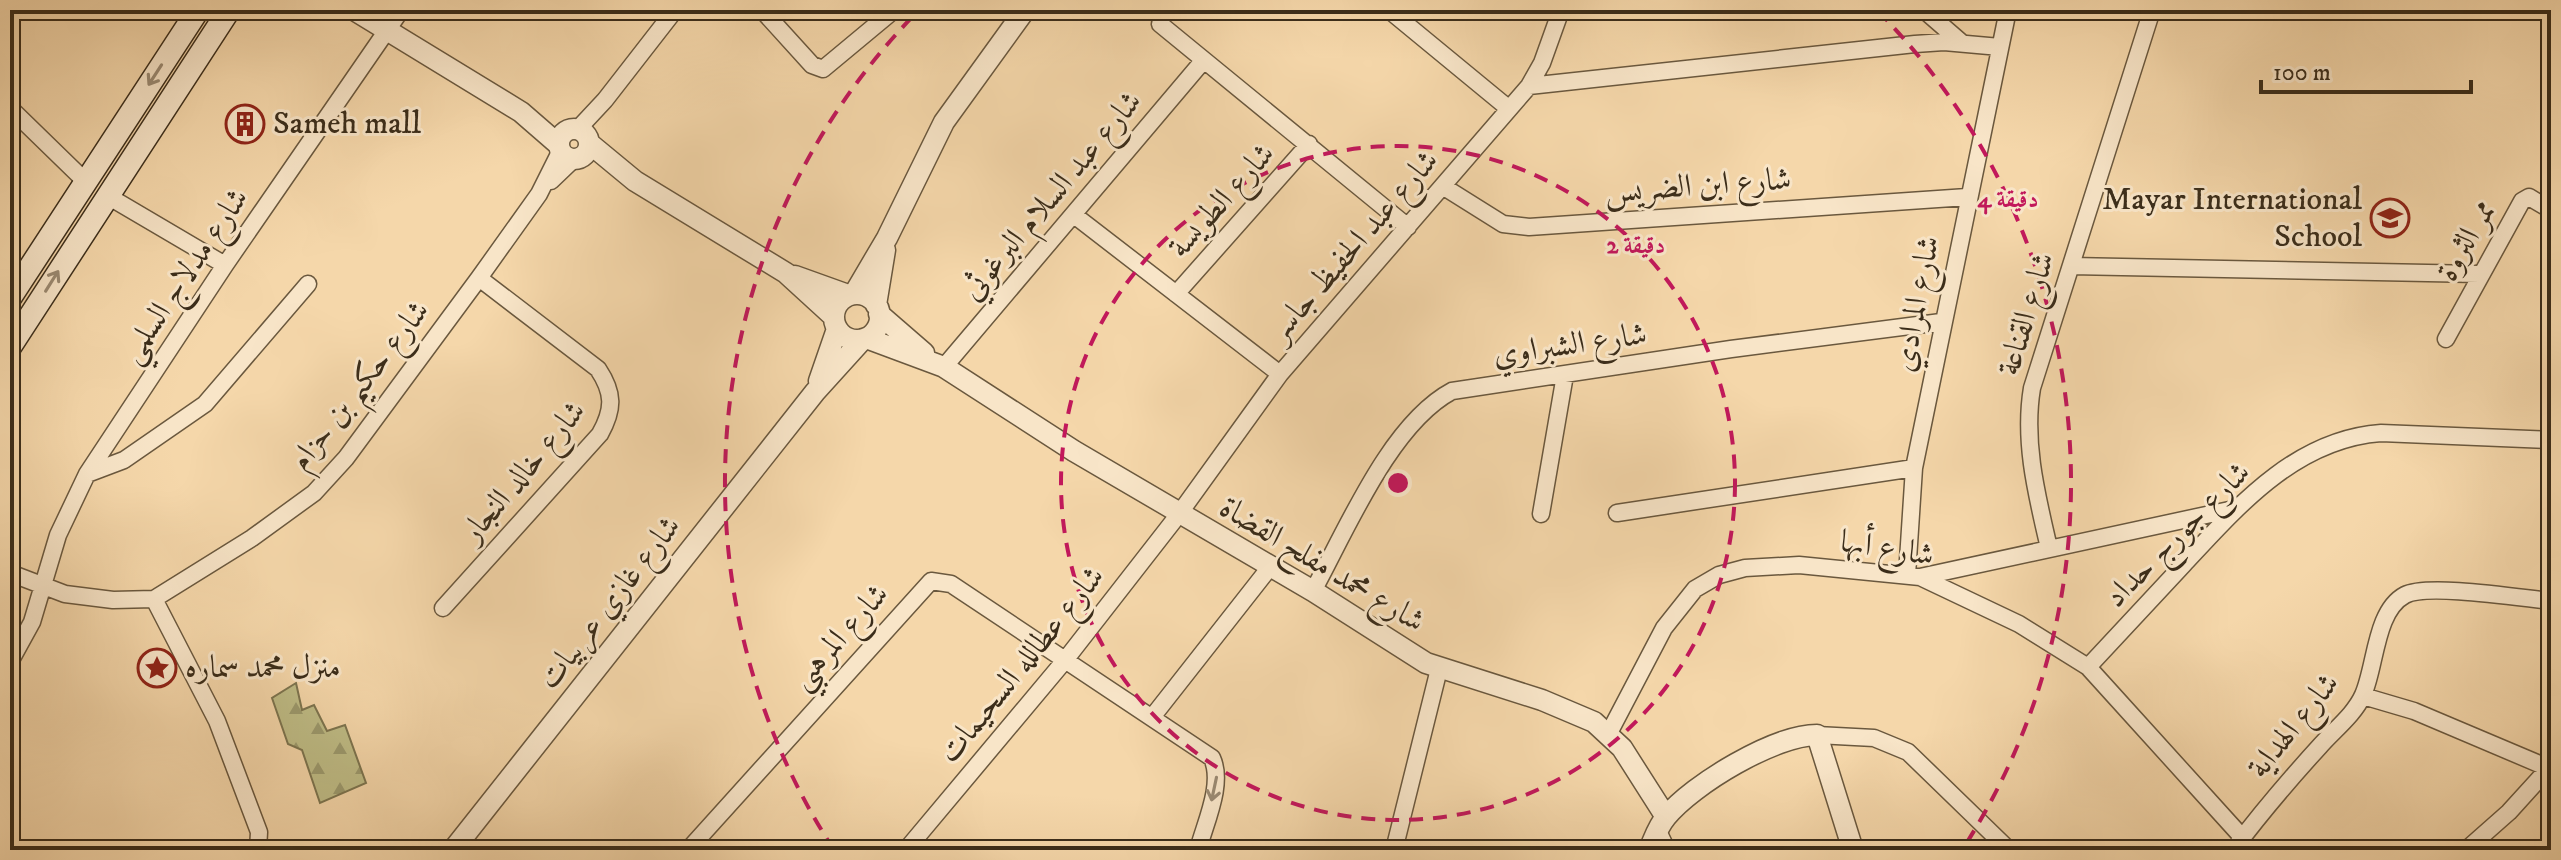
<svg xmlns="http://www.w3.org/2000/svg" width="2561" height="860" viewBox="0 0 2561 860" font-family="'IM FELL DW Pica',Amiri,serif">
<style>
.forest{fill:url(#forest-firs);stroke:#7d7550;stroke-width:2}
.lines{fill:none;stroke-linecap:round;stroke-linejoin:round}
.minor-casing{stroke:#6a583e;stroke-width:19}
.tertiary-casing{stroke:#6a583e;stroke-width:23}
.secondary-casing{stroke:#3b2d1a;stroke-width:25}
.minor{stroke:#f8e5c8;stroke-width:16}
.tertiary{stroke:#f8e5c8;stroke-width:20}
.secondary{stroke:#f8e5c8;stroke-width:22}
.oneway{stroke:#9a8971}
.ring{fill:none;stroke:#c2185b;stroke-width:4;stroke-dasharray:14 10}
.labels{text-anchor:middle;dominant-baseline:central;stroke-width:6;stroke-linejoin:round;paint-order:stroke}
.poi-label{font-size:32px;fill:#3b2d1a;stroke:#f8e5c8;text-anchor:start}
.street-label{font-size:32px;fill:#3b2d1a;stroke:#f8e5c8}
.centre{fill:#c2185b;stroke:#f8e5c8;stroke-width:4}
.ring-label{font-size:24px;text-anchor:middle;font-weight:bold;fill:#c2185b;stroke:#f8e5c8;stroke-width:6;stroke-linejoin:round;paint-order:stroke}
</style>
<defs>
<pattern id="forest-firs" width="22" height="20" patternUnits="userSpaceOnUse" patternTransform="scale(2)"><rect width="22" height="20" fill="#bfbd87"/><path d="M5 1l3.5 6h-7zM16 11l3.5 6h-7z" fill="#9c9a6e"/></pattern>
</defs>
<rect width="100%" height="100%" fill="#f5d7aa"/>
<filter id="stains"><feTurbulence type="fractalNoise" baseFrequency=".0025" numOctaves="4"/><feColorMatrix values="0 0 0 0 .2 0 0 0 0 .09 0 0 0 0 .02 0 0 0 .5 -.17"/></filter>
<radialGradient id="worn" r=".72"><stop offset=".6" stop-color="#630" stop-opacity="0"/><stop offset="1" stop-color="#630" stop-opacity=".3"/></radialGradient>
<path class="forest" d="M296,683L302,710L314,705L327,731L345,725L366,783L320,803L302,750L288,744L272,698Z"/>
<g class="lines">
<g class="minor-casing">
<path id="minor" d="M762,10L812,65L823,69L894,10
M1389,10L1508,108
M1924,10L1962,43
M10,18L18,10
M1160,24L1408,227
M1529,86L1915,44L1944,42L2000,47
M10,108L85,181
M577,130L605,100L675,10
M551,181L574,159
M1444,187L1503,224L1529,227L1967,197
M106,195L225,265
M1074,215L1280,374
M2071,266L2479,274
M1176,294L1309,144
M2446,339L2522,201L2529,197L2551,210
M944,367L1203,61
M87,474L124,460L205,404L308,284
M1617,513L1914,468
M1541,514L1565,375
M2049,548C2037,496 2023,442 2032,388L2152,10
M10,573L65,594L113,600L154,599L252,538L314,493L346,458L479,278L539,194L561,150
M1907,575L1914,468L2008,10
M1920,577L2234,509
M1313,591C1346,531 1390,424 1452,391L1731,349L1941,322
M154,599L217,721L259,832L258,850
M443,608L600,434C614,409 614,393 598,369L479,278
M10,662L32,622L58,535L87,474L225,265L401,10
M2088,667C2120,633 2152,598 2184,564C2238,506 2296,439 2381,433L2551,440
M2363,696L2414,711L2551,769
M1153,716L1270,567
M1609,733L1664,628L1695,589L1719,575L1745,568L1799,565L1920,577L2019,624L2088,667L2242,837
M1817,735L1874,738L1908,752L2009,850
M1658,831L1667,850
M688,850L931,581L951,584L1212,758C1224,784 1205,823 1198,850
M906,850L1066,659L1179,514L1280,374L1529,86L1542,63L1561,10
M1394,850L1439,669
M2233,850C2260,814 2289,780 2320,746C2334,730 2354,715 2363,695C2376,666 2375,611 2405,595C2427,583 2521,598 2551,601
M2466,850L2509,812L2549,768"/>
</g>
<g class="tertiary-casing">
<path id="tertiary" d="M354,10L521,112L559,145
M559 144a15 15 0 1 1 30 0a15 15 0 1 1-30 0Z
M589,143L635,181L786,273L833,316
M795,276L848,295
M854,294L887,238L944,122L1025,10
M834 317a23 23 0 1 1 46 0a23 23 0 1 1-46 0Z
M876,305L885,250
M879,314L924,353
M866,338L944,367L1074,451L1313,591L1426,663L1542,700L1594,722L1622,748L1666,817
M819,381L837,329
M453,850L815,392L863,339
M1649,850C1654,839 1658,826 1666,817C1693,784 1775,735 1817,735L1853,850"/>
</g>
<g class="secondary-casing">
<path id="secondary" d="M10,298L198,10
M10,347L229,10"/>
</g>
<use href="#minor" class="minor"/>
<use href="#tertiary" class="tertiary"/>
<use href="#secondary" class="secondary"/>
</g>
<defs><path id="oneway-shaft" d="M-6 0H5M1.5-3L5.5 0L1.5 3" fill="none" stroke-width="1.6" stroke-linecap="round" stroke-linejoin="round" transform="scale(2)"/></defs>
<g class="oneway">
<use href="#oneway-shaft" transform="translate(155 75) rotate(123)"/>
<use href="#oneway-shaft" transform="translate(52 281) rotate(-58)"/>
<use href="#oneway-shaft" transform="translate(1214 789) rotate(102)"/>
</g>
<g class="ring">
<circle cx="1398" cy="483" r="337"/>
<path d="M834 850A673 673 0 0 1 918 11M1878 11A673 673 0 0 1 1962 850"/>
</g>
<defs>
<g id="building-ring" transform="scale(2)"><circle r="9.5" fill="#f8e5c8" stroke="#8f2418" stroke-width="1.5"/><path d="M-4-6H4V6H1V3H-1V6H-4ZM-2.5-4.3h1.7v1.8h-1.7ZM.8-4.3h1.7v1.8H.8ZM-2.5-1h1.7V.8h-1.7ZM.8-1h1.7V.8H.8Z" fill="#8f2418"/></g>
<g id="school-ring" transform="scale(2)"><circle r="9.5" fill="#f8e5c8" stroke="#8f2418" stroke-width="1.5"/><path d="M0-5L7-2L0 1L-7-2ZM-4 1L0 2.5L4 1V4Q0 6-4 4Z" fill="#8f2418"/></g>
<g id="sight-ring" transform="scale(2)"><circle r="9.5" fill="#f8e5c8" stroke="#8f2418" stroke-width="1.5"/><path d="M0-6L1.8-2.2L6-1.7L2.9 1.2L3.7 5.4L0 3.3L-3.7 5.4L-2.9 1.2L-6-1.7L-1.8-2.2Z" fill="#8f2418"/></g>
</defs>
<g fill-rule="evenodd">
<use href="#building-ring" x="245" y="124"/>
<use href="#school-ring" x="2390" y="218"/>
<use href="#sight-ring" x="157" y="668"/>
</g>
<g class="labels">
<g class="poi-label">
<text x="273" y="124">Sameh mall</text>
<text x="2362" y="200" text-anchor="end">Mayar International<tspan x="2362" dy="37">School</tspan></text>
<text x="185" y="668">منزل محمد سماره</text>
</g>
<g class="street-label">
<text transform="translate(1698 186) rotate(-4)">شارع ابن الضريس</text>
<text transform="translate(1052 196) rotate(-50)">شارع عبد السلام البرغوثي</text>
<text transform="translate(1222 201) rotate(-48)">شارع الطويسة</text>
<text transform="translate(2467 241) rotate(-60)">ممر الثروة</text>
<text transform="translate(1354 246) rotate(-49)">شارع عبد الحفيظ جاسر</text>
<text transform="translate(185 276) rotate(-56)">شارع مدلاج السلمي</text>
<text transform="translate(1917 304) rotate(-79)">شارع المرادي</text>
<text transform="translate(2027 314) rotate(-73)">شارع القناعة</text>
<text transform="translate(1570 345) rotate(-8)">شارع الشبراوي</text>
<text transform="translate(360 386) rotate(-52)">شارع حكيم بن حزام</text>
<text transform="translate(524 472) rotate(-50)">شارع خالد النجار</text>
<text transform="translate(2178 535) rotate(-45)">شارع جورج حداد</text>
<text transform="translate(1887 549) rotate(9)">شارع أبها</text>
<text transform="translate(1322 565) rotate(31)">شارع محمد مفلح القضاة</text>
<text transform="translate(610 603) rotate(-52)">شارع غازي عربيات</text>
<text transform="translate(840 637) rotate(-48)">شارع المرهبي</text>
<text transform="translate(1022 665) rotate(-51)">شارع عطالله السحيمات</text>
<text transform="translate(2294 726) rotate(-51)">شارع الهداية</text>
</g>
</g>
<circle cx="1398" cy="483" r="12" class="centre"/>
<g class="ring-label">
<text x="2008" y="207">4 دقيقة</text>
<text x="1636" y="253">2 دقيقة</text>
</g>
<rect width="2561" height="860" fill="none" stroke="#f5d7aa" stroke-width="40"/>
<rect x="12" y="12" width="2537" height="836" fill="none" stroke="#3b2d1a" stroke-width="4"/>
<rect x="20" y="20" width="2521" height="820" fill="none" stroke="#3b2d1a" stroke-width="2"/>
<path d="M2261 80v12h210v-12" fill="none" stroke="#3b2d1a" stroke-width="4"/>
<text x="2273" y="80" font-size="24" fill="#3b2d1a" stroke="#f8e5c8" stroke-width="6" paint-order="stroke">100 m</text>
<rect width="100%" height="100%" filter="url(#stains)"/>
<rect width="100%" height="100%" fill="url(#worn)"/>
</svg>
